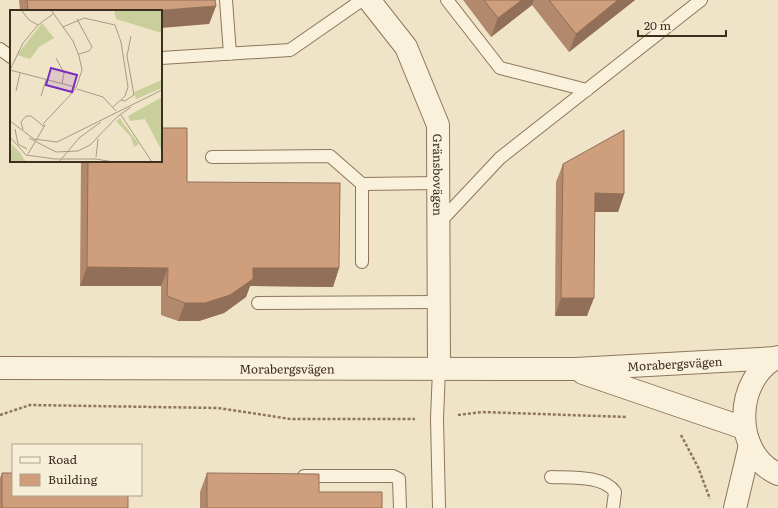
<svg xmlns="http://www.w3.org/2000/svg" width="778" height="508" viewBox="0 0 778 508" font-family="Literata,serif">
<style>
.lines{fill:none;stroke-linecap:round;stroke-linejoin:round}
.service-casing{stroke:#8d765c;stroke-width:14}
.minor-casing{stroke:#8d765c;stroke-width:24}
.tertiary-casing{stroke:#8d765c;stroke-width:24}
.path{stroke:#8d765c;stroke-width:2.5;stroke-dasharray:3 2;stroke-linecap:butt}
.service{stroke:#faf1dc;stroke-width:12}
.minor{stroke:#faf1dc;stroke-width:22}
.tertiary{stroke:#faf1dc;stroke-width:22}
.wall{fill:#b2896c}
.shaded-wall{fill:#916f58}
.building{fill:#cf9f7d;stroke:#916f58}
.labels{text-anchor:middle;dominant-baseline:central;stroke-width:3.5;stroke-linejoin:round;paint-order:stroke}
.street-label{font-size:12px;fill:#3d2e20;stroke:#f7eed8}
.inset-road{fill:none;stroke:#a89b85;stroke-width:1}
.view{fill:#7b2cbf;fill-opacity:0.15;stroke:#7b2cbf;stroke-width:2}
.inset-edge{fill:none;stroke:#3d2e20;stroke-width:2}
</style>
<rect width="100%" height="100%" fill="#f0e4c8"/>
<g class="lines">
<g class="service-casing">
<path id="service" d="M226,0L230,54
M447,0L500,68L587,90
M0,49L11,57
M161,58L290,50L362,0
M212,157L330,156L362,184L439,183
M439,223L500,158L701,0
M362,262V184
M258,303L439,302
M304,476H393L399,479L400,508
M551,477C570,478 603,475 615,492L613,508
M439,508L437,418L439,370"/>
</g>
<g class="minor-casing">
<g id="minor">
<path id="s1" d="M369,0L406,47L438,125L439,370"/>
</g>
</g>
<g class="tertiary-casing">
<g id="tertiary">
<path d="M778,357C734,378 732,454 778,474"/>
<path id="s2" d="M0,368L575,369L776,358"/>
<path d="M583,373L744,428"/>
<path d="M735,508L750,445"/>
</g>
</g>
<path class="path" d="M0,415L30,405L218,408L290,419H415
M458,415L482,412L627,417
M681,435L698,467L710,499"/>
<use href="#service" class="service"/>
<use href="#minor" class="minor"/>
<use href="#tertiary" class="tertiary"/>
</g>
<path class="wall" d="M19,0H215L216,6L209,24L161,11H20Z
M463,0H635L569,52L532,5L491,37Z
M81,161H161L187,182L339,268L333,287L250,286L246,297L224,313L199,321H178L161,315V286H80Z
M563,164L624,194L618,212H595L587,316H555L556,182Z
M2,473L128,508H0V478Z
M207,473L319,492L382,508H200V492Z"/>
<path class="shaded-wall" d="M522,0H534L532,5L491,37L498,18Z
M618,0H635L569,52L576,34Z
M216,6L209,24L161,28V11H152Z
M595,193L624,194L618,212H589Z
M87,267L168,268L161,286H80Z
M253,268H339L333,287L250,286L246,297L224,313L199,321H178L185,303Z
M561,298H594L587,316H555Z"/>
<path class="building" d="M27,0H215L216,6L152,11H28Z
M484,0H522L498,18Z
M549,0H618L576,34Z
M161,128H187V182L340,183L339,268H253V279L230,295L205,303H185L167,296L168,268L87,267L88,161H161Z
M624,130V194L595,193L594,298H561L563,164Z
M2,473H13V495H128V508H2Z
M207,473L319,474V492H382V508H207Z"/>
<g class="labels">
<g class="street-label">
<text stroke="none"><textPath href="#s1" startOffset="194">Gränsbovägen</textPath></text>
<text stroke="none"><textPath href="#s2" startOffset="675">Morabergsvägen</textPath></text>
<text stroke="none"><textPath href="#s2" startOffset="287">Morabergsvägen</textPath></text>
</g>
</g>
<g transform="translate(10 10)">
<rect width="152" height="152" fill="#f0e4c8"/>
<path d="M104,0H152V23L106,9ZM32,13L44,28L29,37L20,49L7,45ZM152,70V78L126,89L124,82ZM152,87V141L135,109L120,111L118,106ZM110,108L113,113L129,134L124,137L121,127L106,111ZM2,134L10,143L16,152H0Z" fill="#c9cf9b"/>
<path class="inset-road" d="M11,0L19,10L28,15M41,0L63,31L69,46L72,60L66,78M67,9L82,37L79,41L69,44M53,17L74,8L105,15L111,32L118,77L115,86L103,97M46,48L54,63L52,74M0,60L65,77V81M0,60L13,33L28,15L43,4M67,79L93,87L106,101M6,81L10,63M31,86L36,70M111,90L115,91L124,85L117,46L121,26M111,105L142,152M0,111L24,129L47,132L152,80M33,114L64,81M5,119L8,134L17,139M13,120L11,112L16,106H21L32,115M0,127L16,145L45,149H86L103,152M19,128L46,142L68,141L80,135L107,107L121,97M18,144L35,115L32,116M86,147L88,129M49,152L69,128L91,112"/>
<path class="view" d="M41,58L67,65L62,82L36,75Z"/>
<rect width="152" height="152" class="inset-edge"/>
</g>
<rect x="12" y="444" width="130" height="52" fill="#f7eed8" stroke="#ada18e"/>
<rect x="20" y="457" width="20" height="6" fill="#faf1dc" stroke="#ada18e"/>
<text x="48" y="464" font-size="12" fill="#3d2e20">Road</text>
<rect x="20" y="474" width="20" height="12" fill="#cf9f7d" stroke="#ada18e"/>
<text x="48" y="484" font-size="12" fill="#3d2e20">Building</text>
<path d="M638 30v6h88v-6" fill="none" stroke="#3d2e20" stroke-width="2"/>
<text x="644" y="30" font-size="12" fill="#3d2e20" stroke="#f7eed8" stroke-width="3" paint-order="stroke">20 m</text>
</svg>
